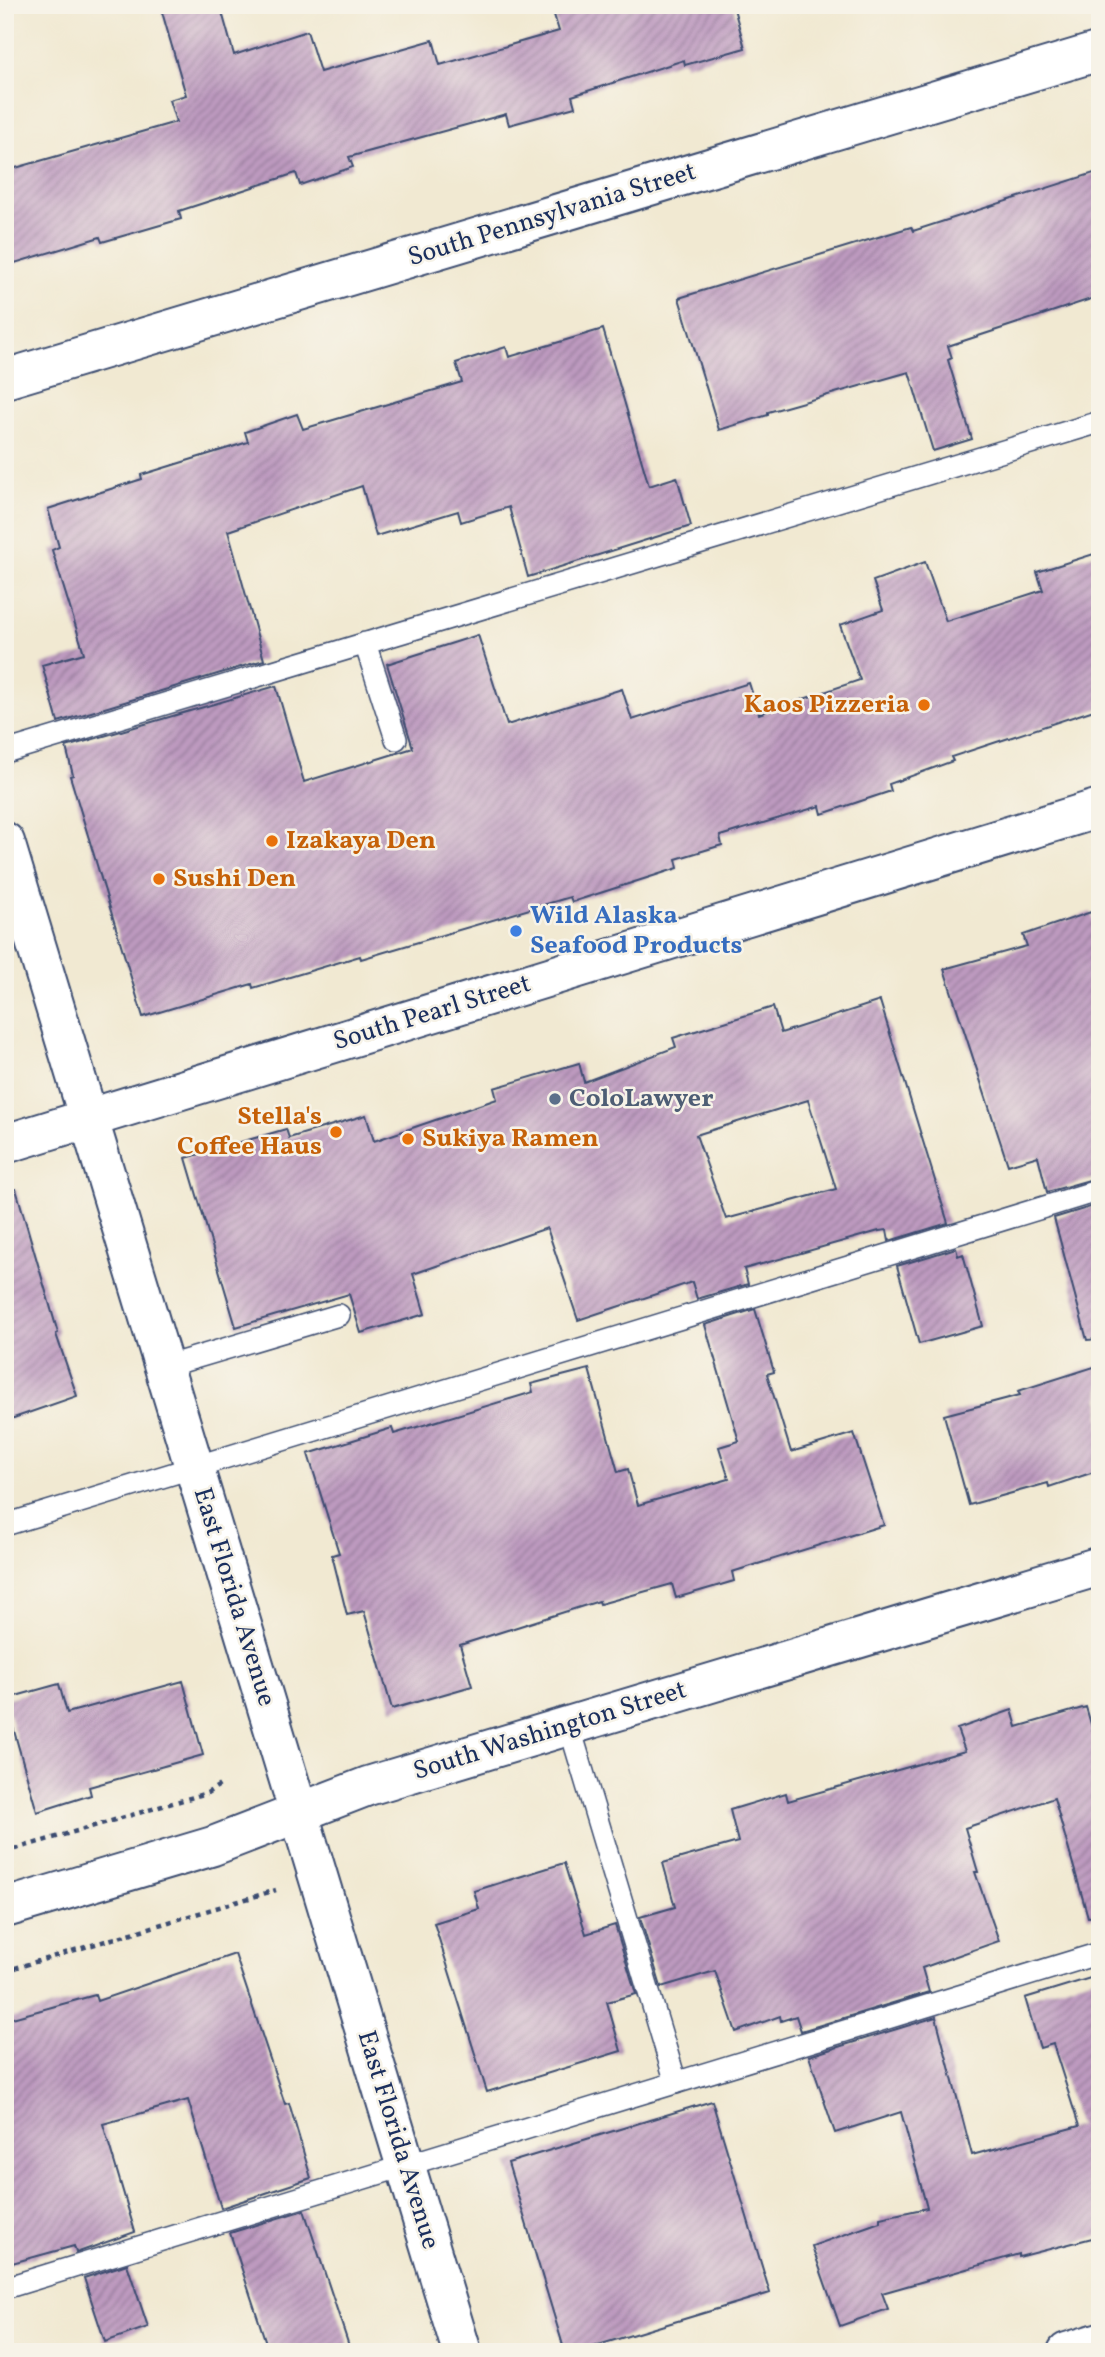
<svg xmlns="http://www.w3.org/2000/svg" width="1105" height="2357" viewBox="0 0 1105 2357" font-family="Vollkorn,serif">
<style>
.building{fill:url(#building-hatch);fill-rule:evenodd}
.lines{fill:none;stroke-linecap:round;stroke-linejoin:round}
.service-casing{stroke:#3b4b6f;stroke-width:24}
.minor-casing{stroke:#3b4b6f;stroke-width:42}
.tertiary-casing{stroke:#3b4b6f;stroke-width:42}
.path{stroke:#3b4b6f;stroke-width:4.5;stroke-dasharray:5 5;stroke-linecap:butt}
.service{stroke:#fff;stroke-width:21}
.minor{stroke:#fff;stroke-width:38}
.tertiary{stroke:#fff;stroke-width:38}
.food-dot{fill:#e8710a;stroke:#f7f3e8;stroke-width:2.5}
.shop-dot{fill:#3f7fe0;stroke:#f7f3e8;stroke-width:2.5}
.service-dot{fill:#5c6f8a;stroke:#f7f3e8;stroke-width:2.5}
.labels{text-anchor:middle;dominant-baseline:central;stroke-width:5;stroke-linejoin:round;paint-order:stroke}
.street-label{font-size:26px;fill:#1b2f5e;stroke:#f7f3e8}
.food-label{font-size:26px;font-weight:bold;fill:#c56008;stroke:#f7f3e8;text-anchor:start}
.shop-label{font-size:26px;font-weight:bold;fill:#366cbe;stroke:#f7f3e8;text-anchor:start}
.service-label{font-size:26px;font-weight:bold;fill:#4e5e75;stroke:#f7f3e8;text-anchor:start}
</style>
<defs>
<pattern id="building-hatch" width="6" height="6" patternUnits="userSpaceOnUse" patternTransform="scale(1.75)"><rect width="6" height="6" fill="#bd9abf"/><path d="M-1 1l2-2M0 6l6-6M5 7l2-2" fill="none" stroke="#997e9e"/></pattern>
</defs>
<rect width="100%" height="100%" fill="#f7f3e8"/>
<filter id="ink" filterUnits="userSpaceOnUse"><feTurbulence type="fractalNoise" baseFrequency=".0143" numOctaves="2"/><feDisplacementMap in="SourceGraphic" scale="14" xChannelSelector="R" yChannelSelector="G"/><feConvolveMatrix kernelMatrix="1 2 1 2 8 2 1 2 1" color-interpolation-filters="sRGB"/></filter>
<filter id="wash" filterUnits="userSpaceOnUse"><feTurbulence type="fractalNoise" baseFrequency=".00686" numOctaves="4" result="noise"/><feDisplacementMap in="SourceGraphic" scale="28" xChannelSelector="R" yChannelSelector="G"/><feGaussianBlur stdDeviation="1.57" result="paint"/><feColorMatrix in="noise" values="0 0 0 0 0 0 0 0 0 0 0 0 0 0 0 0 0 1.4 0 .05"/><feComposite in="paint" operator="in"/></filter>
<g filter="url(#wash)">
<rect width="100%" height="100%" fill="#f1e9d2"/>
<g id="blocks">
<path class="building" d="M160,5H220L234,55L307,31L320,72L433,40L440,65L559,31L551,5H733L745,48L685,65L684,60L572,96L575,107L509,125L506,114L349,157L353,167L300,185L296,173L179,211L181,219L102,242L100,237L5,266V171L176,122L169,100L186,95Z
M1100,171V296L948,346L952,358L948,360L972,439L933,451L909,372L768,412V415L719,430L679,298L911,227L913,231Z
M603,329L649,486L677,477L691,526L528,577L509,507L461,522L458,511L376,536L362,486L228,531L264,660L58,722L42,665L84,653L52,550L59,547L48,509L142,479L141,475L248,442L245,432L297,414L303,429L462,382L456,363L506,347L509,357Z
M1100,552V708L951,757L953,761L889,784L891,791L822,814L820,806L720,836L722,845L676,859L678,868L572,902L570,897L361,959L360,956L253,988L252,984L143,1017L70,776L73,775L66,747L276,686L304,782L413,748L387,664L478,635L507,725L622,689L632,720L749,683L759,714L860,680L840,625L883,610L873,581L925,562L946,621L1043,590L1037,572Z
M1091,912L1100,938V1177L1047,1192L1038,1156L1008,1165L944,969L1027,946L1023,935Z
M880,1001L948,1223L889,1241L887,1230L879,1231L744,1269L748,1284L697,1299L692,1282L578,1320L547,1228L413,1274L425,1314L361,1333L349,1294L236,1327L186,1158L286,1129L289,1138L366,1115L374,1141L497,1099L494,1088L579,1063L584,1082L676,1047L673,1038L773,1007L781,1033ZM808,1100L836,1189L726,1219L696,1135Z
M16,1189L58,1333L56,1334L77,1396L5,1421V1191Z
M1100,1204V1339L1087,1340L1054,1218Z
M956,1248L958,1256L963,1254L983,1326L919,1344L897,1266Z
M755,1309L774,1372L767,1374L791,1452L854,1433L884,1525L732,1572L734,1581L676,1598L672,1584L600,1604L599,1601L460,1645L472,1686L392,1709L364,1611L347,1615L332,1555L339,1553L308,1454L392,1428L394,1434L533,1392L531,1384L589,1369L618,1472L628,1469L638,1505L729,1479L719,1447L739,1441L705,1325Z
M1100,1365V1470L1049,1487L1048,1483L969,1505L944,1415L1020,1395L1018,1391Z
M183,1681L203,1755L89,1787L91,1795L37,1812L5,1699L59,1684L67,1713Z
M1086,1707L1100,1755V1916L1088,1917L1054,1798L965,1828L978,1872H975L999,1941L922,1968L929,1992L801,2031L796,2016L781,2021L780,2016L736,2032L715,1971L661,1987L640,1917L675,1907L663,1863L738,1842L730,1810L786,1793L788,1801L965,1751L957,1729L1012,1710L1017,1727Z
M564,1863L586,1934L615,1925L636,1994L607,2002L621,2051L487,2092L434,1923L479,1909L474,1891Z
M235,1954L285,2104L289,2103L311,2178L221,2208L188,2100L103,2124L135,2232L76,2253L74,2246L5,2265V2020L95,1995L97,2001Z
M1100,1975V2236L1019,2257V2254L882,2293L888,2309L840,2326L812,2246L880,2222V2218L927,2208L901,2112L835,2133L809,2056L936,2017L972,2155L1079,2126L1053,2044L1040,2048L1025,1998Z
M712,2101L770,2293L575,2352H565L508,2163Z
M304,2210L351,2352H269L230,2233Z
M127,2264L148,2327L105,2342L84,2278Z"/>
</g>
</g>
<g filter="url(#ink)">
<use href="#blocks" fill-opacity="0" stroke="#3b4b6f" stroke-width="2"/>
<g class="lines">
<g class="service-casing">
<path id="service" d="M365,643L396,739
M5,752L1100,422
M164,1367L339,1315
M5,1525L1100,1190
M569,1725L676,2083
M5,2288L1100,1953"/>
</g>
<g class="minor-casing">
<path id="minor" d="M5,379L1100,51
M5,1908L213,1846L368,1786L1100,1566
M1067,2352L1100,2342"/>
</g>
<g class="tertiary-casing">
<path id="tertiary" d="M5,842L462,2352
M5,1144L1100,808"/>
</g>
<path class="path" d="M5,1852L207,1793L223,1783
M5,1971L276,1890"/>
<use href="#service" class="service"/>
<use href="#minor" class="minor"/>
<use href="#tertiary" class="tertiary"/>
</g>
</g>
<g class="food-dot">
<circle cx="924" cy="705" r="7"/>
<circle cx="272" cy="841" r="7"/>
<circle cx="159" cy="879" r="7"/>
<circle cx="336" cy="1132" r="7"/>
<circle cx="408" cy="1139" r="7"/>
</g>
<circle class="shop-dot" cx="516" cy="931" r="7"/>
<circle class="service-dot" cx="555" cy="1099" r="7"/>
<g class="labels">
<g class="street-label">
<text transform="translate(552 215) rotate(-17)">South Pennsylvania Street</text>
<text transform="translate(432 1013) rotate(-17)">South Pearl Street</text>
<text transform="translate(234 1597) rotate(73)">East Florida Avenue</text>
<text transform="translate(550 1731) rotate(-17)">South Washington Street</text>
<text transform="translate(398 2140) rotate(73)">East Florida Avenue</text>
</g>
<g class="food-label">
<text x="910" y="705" text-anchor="end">Kaos Pizzeria</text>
<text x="286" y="841">Izakaya Den</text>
<text x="173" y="879">Sushi Den</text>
<text x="322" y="1117" text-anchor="end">Stella's<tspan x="322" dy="30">Coffee Haus</tspan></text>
<text x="422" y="1139">Sukiya Ramen</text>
</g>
<g class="shop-label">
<text x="530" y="916">Wild Alaska<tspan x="530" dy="30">Seafood Products</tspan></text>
</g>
<g class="service-label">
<text x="569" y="1099">ColoLawyer</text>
</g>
</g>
<rect width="1105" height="2357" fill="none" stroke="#f7f3e8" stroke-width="28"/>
</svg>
